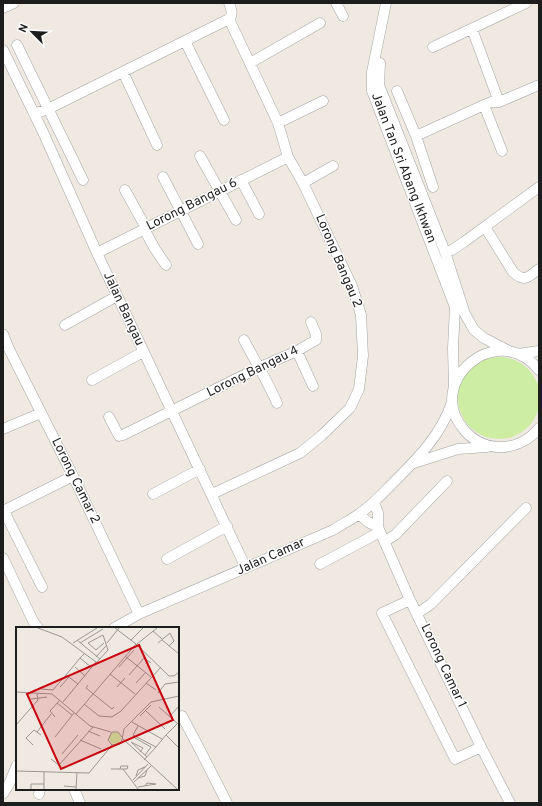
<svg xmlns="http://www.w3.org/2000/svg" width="542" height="806" viewBox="0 0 542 806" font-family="Overpass,sans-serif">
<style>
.grass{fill:#cdeda3}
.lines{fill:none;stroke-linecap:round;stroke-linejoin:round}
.minor-casing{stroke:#a4a4a4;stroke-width:11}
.minor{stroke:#fff;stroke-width:10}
.labels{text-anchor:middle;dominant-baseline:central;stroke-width:3;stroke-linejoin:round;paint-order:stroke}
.street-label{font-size:13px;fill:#1d1d1d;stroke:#fff}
.inset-road{fill:none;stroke:#9b9793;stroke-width:1}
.view{fill:#c90010;fill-opacity:0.15;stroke:#c90010;stroke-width:2}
.inset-edge{fill:none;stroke:#1d1d1d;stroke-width:2}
</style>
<rect width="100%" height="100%" fill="#efe9e2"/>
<path class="grass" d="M458 398a41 41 0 1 1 82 0a41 41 0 1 1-82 0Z"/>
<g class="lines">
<g class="minor-casing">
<path id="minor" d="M229,3C231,9 234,14 229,19
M336,3L343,16
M386,3L372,72V91L455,307L453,348L454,387
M3,8L14,3
M472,29L499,102
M185,41L224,120
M17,45L83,180
M433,47L526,3
M3,50L43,132L97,253L246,568
M250,63L320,23
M380,63L379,85L445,252L465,314L474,330L484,338L509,351
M123,72L157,145
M397,91L416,136L433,187
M484,105L502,151
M34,114L48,109L229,19
M278,123L323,101
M416,136L484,105L491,102H499L539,85
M200,156L236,220
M163,177L198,244
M241,180L259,214
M303,183L333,166
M125,190L146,228
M485,227L513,272C525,283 528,277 539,269
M144,229L155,249L166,265
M445,252L452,250L464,242L539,187
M97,253L288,157
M65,325L117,296
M3,334L9,349L73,476L139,614
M244,340C255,361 267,380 277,403
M297,351L313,386
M518,354L539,351
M539,370C497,318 422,383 465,431C473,440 484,446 497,447C513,448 529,441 539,428
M92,380L143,352
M109,417L119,436L123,435L260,367L297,351L316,340V334L311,322
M3,429L41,413
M414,463L458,449L487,447
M153,494L200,469
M212,494L300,453L321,436L350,408L359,389L363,356L361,315L352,286L303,183L288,157L278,123L229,19
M374,502L378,513V527L410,600L481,747L510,803
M3,511L73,476
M4,511L42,587
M359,514L368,522L378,527
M385,541L395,535L447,481
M3,558L33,621L38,628
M167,559L227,526
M320,564L380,532
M410,600L382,613L455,759L481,747
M418,613L431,604L526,508
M114,628L139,614L333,530C342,524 351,520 359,514C371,506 381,495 391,485C416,460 441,436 452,402
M178,718L182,716L199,748L227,803
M74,789L80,803
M3,794L9,784L17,765
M39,794L40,789"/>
</g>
<use href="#minor" class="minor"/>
</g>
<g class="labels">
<g class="street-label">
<text transform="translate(403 168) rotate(69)">Jalan Tan Sri Abang Ikhwan</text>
<text transform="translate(192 205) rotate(-27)">Lorong Bangau 6</text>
<text transform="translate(338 261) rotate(67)">Lorong Bangau 2</text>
<text transform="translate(123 309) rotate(65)">Jalan Bangau</text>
<text transform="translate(253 372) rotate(-26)">Lorong Bangau 4</text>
<text transform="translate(75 481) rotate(64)">Lorong Camar 2</text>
<text transform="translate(271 557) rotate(-24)">Jalan Camar</text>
<text transform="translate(443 666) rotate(65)">Lorong Camar 1</text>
</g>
</g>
<g transform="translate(16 627)">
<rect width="163" height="163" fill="#efe9e2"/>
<path d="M93 111a6 6 0 1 1 12 0a6 6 0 1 1-12 0Z" fill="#cdeda3"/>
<path class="inset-road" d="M22,1L46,10L80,35L47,75M99,1L120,17M137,4L146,12M61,13L84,32M115,13L127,1M146,13L163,27M57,16L81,1M64,16L87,2M91,16L103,1M142,16L154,6L158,14L153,19M121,17L141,1M69,26L64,31L75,40M109,29L135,50M80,30L90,19M80,36L92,23L87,8L72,16L80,23L88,16M59,40L69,49M103,40L118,23M94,47L119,67M113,48L128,31L135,36M120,56L129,46M130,56L140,63M62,57L50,48L64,31M72,58L70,61L96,82L98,80M44,60L53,50M101,60L109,51M25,62L37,63L50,48M0,65L36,67L74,99L95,105M142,66L149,57L163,55M15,72L31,70M41,76L56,88M68,77L83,89L96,90L105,84L145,40M143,80L161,96M130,84L149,102M60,87L120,17L153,49H158L163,45M124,89L135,78M154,89L163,79M39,90L34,84L44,73M116,95L146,112M163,95L150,108L163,121M0,98L22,73L21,67M122,99L117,108L140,120L150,108M72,104L84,109M21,105L35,87M0,108V133M39,110L58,86M106,110L102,105H96L92,113L96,118L104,117L106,113L108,102L135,75L163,69M106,111L161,162M119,111L135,120L129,128M64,113L85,122M115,115L131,130M115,115L127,121L124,125M17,118L10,111L18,103L25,108M46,127L62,108M35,132L43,138L77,100M128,133L140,120M95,142H111L112,139H105L104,142M107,142L122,162M0,144L73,146L96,118M120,149L122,143L129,140M122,151L129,149L131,143M117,153L132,137M118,155L135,139M48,159L60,160M122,160L140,157L131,156L129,159M15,162V157H28M28,162V145M60,162L61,146"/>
<path class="view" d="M123,18L157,93L45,142L11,67Z"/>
<rect width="163" height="163" class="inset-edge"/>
</g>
<rect width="542" height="806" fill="none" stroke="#1d1d1d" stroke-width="8"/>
<g transform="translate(32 32) rotate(294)" stroke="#ffffff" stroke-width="3" paint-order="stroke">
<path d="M0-3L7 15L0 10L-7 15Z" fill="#1d1d1d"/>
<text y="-6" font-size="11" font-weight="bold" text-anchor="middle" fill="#1d1d1d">N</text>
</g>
</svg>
